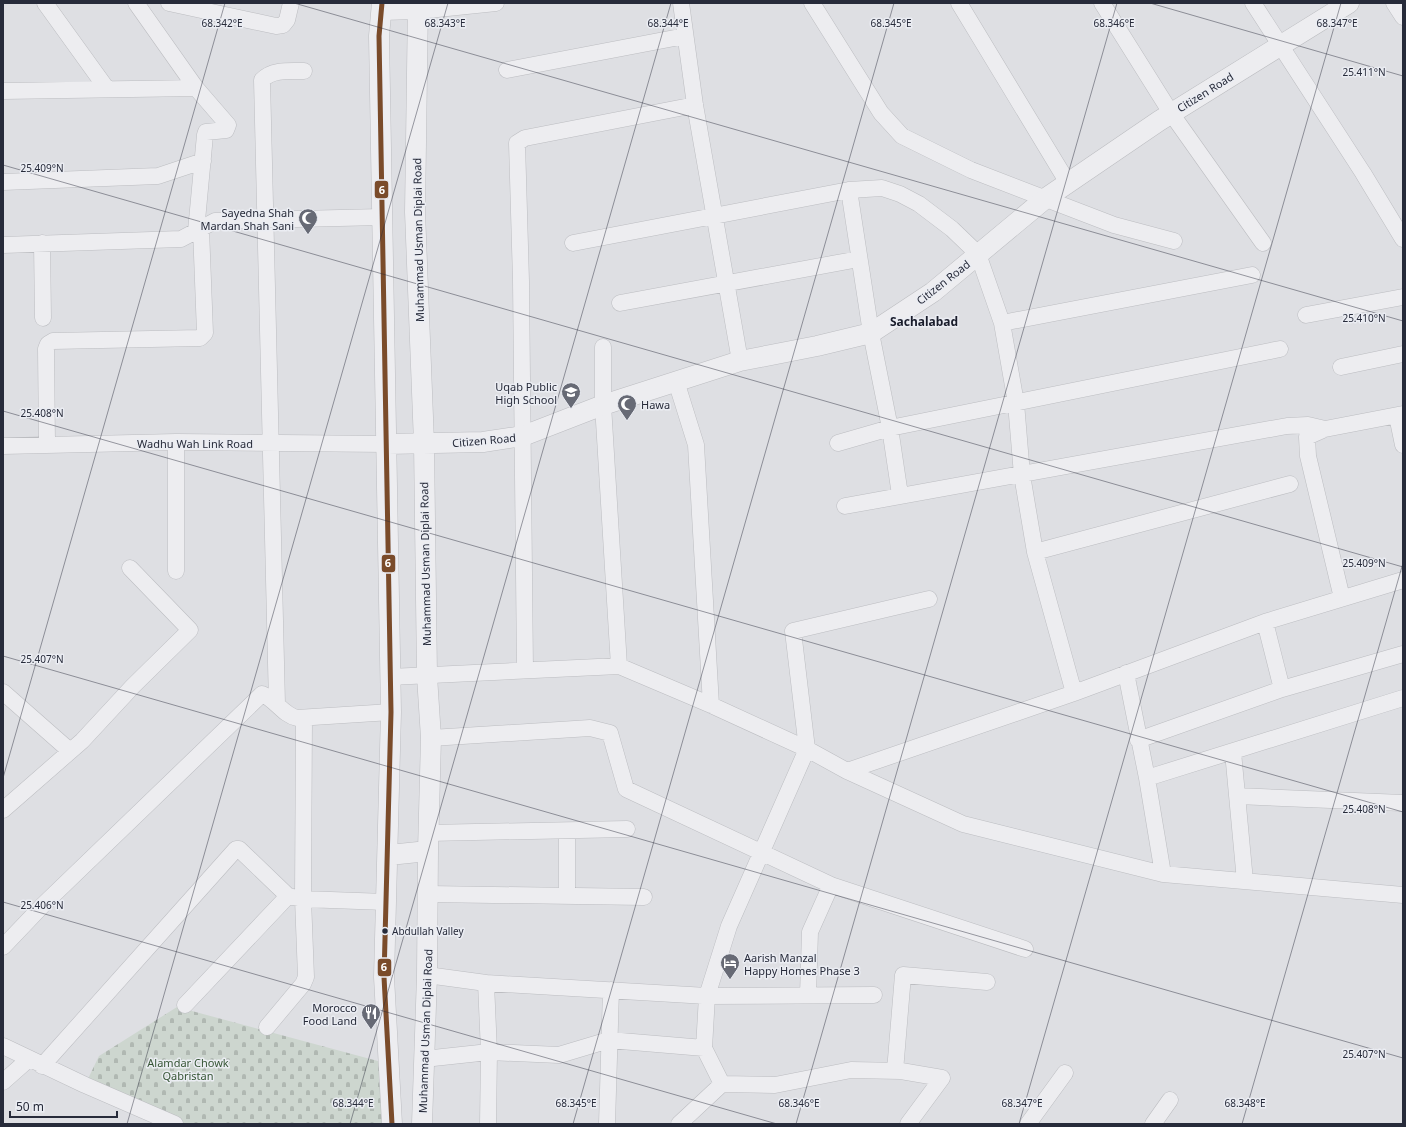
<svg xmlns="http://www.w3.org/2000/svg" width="1406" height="1127" viewBox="0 0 1406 1127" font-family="'Noto Sans',sans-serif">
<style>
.cemetery{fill:url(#cemetery-stones)}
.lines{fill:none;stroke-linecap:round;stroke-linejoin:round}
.minor-casing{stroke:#bcbdc1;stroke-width:17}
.tertiary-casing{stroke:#bcbdc1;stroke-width:21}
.minor{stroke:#ededf0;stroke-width:16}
.tertiary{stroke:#ededf0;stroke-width:20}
.bus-1-casing{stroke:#ebedf3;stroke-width:8}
.bus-1{stroke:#7a4b2a;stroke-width:5}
.ticks{fill:none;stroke:#272b3a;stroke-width:1;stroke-opacity:0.45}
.bus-dot{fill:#272b3a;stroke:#ebedf3;stroke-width:1.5}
.labels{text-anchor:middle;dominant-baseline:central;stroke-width:3;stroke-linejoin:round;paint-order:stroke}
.bus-label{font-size:10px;fill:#272b3a;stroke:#ebedf3;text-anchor:start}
.street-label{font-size:11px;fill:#272b3a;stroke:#ebedf3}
.poi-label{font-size:11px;fill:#272b3a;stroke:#ebedf3;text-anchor:end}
.park-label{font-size:11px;fill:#365535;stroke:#ebedf3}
.neighbourhood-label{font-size:12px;font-weight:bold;fill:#191c2b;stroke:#ebedf3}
.ticks-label{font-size:10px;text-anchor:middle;fill:#272b3a;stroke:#ebedf3;stroke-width:3;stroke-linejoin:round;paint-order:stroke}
.line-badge{stroke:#ebedf3;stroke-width:1.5}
.badge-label{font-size:11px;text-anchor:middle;font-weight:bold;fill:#fff}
</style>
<defs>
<pattern id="cemetery-stones" width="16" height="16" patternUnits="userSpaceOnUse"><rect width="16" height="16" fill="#cdd6cf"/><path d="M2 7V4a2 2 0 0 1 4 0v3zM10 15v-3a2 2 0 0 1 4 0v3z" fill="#b0b8b2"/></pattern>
</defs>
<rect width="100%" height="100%" fill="#dedfe3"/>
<path class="cemetery" d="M177,1007L389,1064L392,1124H175L85,1085L99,1056Z"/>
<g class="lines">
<g class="minor-casing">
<path id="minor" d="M45,3L107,89
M136,3L196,88L228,125L226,130L206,132L205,135L196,231
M169,3L276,26L283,25L287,20L291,3
M681,3L695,105L740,361
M812,3L881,113L902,136L971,170L1114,225L1174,241
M959,3L1068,183
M1102,3L1171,113L1263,243
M1253,3L1363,173L1403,239
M1394,3L1403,17
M381,12L418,11L496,3
M507,70L685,36
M3,91L196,88
M3,182L158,176L203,161
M42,243L43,318
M573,243L849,190
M3,245L181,239L215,221L382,217
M620,303L859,259
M1306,315L1403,297
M1002,323L1252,275
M603,347V405L619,666
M1341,367L1403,354
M676,381L696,445L711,705
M1397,416L1403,445
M838,443L890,428L1280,349
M47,444L46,349L48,344L53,341L200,338L205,333L201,229
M3,446L176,442L387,444
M900,495L890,428L871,333L849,190L882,188L900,194L919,204L952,229L978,254L1002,323L1016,403L1022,475L1035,552L1074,693
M845,506L1287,426L1308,425L1325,429
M1035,552L1290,484
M176,571V442
M1342,598L1308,456L1307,437L1325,429L1403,414
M1265,622L1282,689
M525,670L521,281L517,143L525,138L695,105
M1126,673L1147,778L1163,874
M390,677L619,666L711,705L807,749L847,771L963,824L1163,874L1403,895
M3,692L70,751
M277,704L262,80C272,69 290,71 304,71
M431,738L590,728L610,733L626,789L831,885L1025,949
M1138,740L1282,689L1403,654
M1233,752L1245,881
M847,771L1074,693L1265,622L1403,580
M1147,778L1403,698
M1237,796L1403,803
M3,810L82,741L133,686L190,630L130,568
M567,831V894
M428,833L627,829
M428,894L644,897
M3,947L43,905L262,694C275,699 283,715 297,718L391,712
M427,975L486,983L489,1052L488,1124
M486,983L707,996L874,995
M808,995L810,932L831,885
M185,1005L288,896
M267,1027L303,984L306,977L303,899L304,718
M3,1046L85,1085L175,1124
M424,1059L489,1052L559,1055L609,1040L704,1048
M42,1066L236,849H239L288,896L303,899L386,902
M895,1071L903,975L987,982
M3,1082L29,1059
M722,1084L704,1048L707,996L729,926L807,749L793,631L929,599
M607,1124L611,990
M679,1124L722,1084L775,1085L851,1070L901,1071L942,1078L908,1124
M1028,1124L1065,1073
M1153,1124L1170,1100"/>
</g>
<g class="tertiary-casing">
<path id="tertiary" d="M382,3L379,36L391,712L384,977L392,1124
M418,3L415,212L424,443L427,676L431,738L428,851L427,975L422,1124
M387,444L483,442L523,436L603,405L740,361L817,346L871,333L933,292L1046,198L1159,121L1349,3
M389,855L428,851"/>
</g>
<use href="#minor" class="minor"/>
<use href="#tertiary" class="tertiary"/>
<g class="bus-1-casing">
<path id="bus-1" d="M382,3L379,36L391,712L384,977L392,1124"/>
</g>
<use href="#bus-1" class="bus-1"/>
</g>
<path class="ticks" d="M294,3L1403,321M1150,3L1403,76M3,165L1403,567M3,411L1403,812M3,656L1403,1058M3,778L225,3M3,902L777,1124M127,1124L448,3M350,1124L671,3M573,1124L894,3M796,1124L1117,3M1019,1124L1341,3M1242,1124L1403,563"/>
<defs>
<g id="mosque-pin" transform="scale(1)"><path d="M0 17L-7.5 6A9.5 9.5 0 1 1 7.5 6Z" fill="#676a75" stroke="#ebedf3"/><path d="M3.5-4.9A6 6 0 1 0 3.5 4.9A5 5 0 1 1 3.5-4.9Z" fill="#fff"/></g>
<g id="school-pin" transform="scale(1)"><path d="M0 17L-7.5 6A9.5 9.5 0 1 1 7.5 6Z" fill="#676a75" stroke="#ebedf3"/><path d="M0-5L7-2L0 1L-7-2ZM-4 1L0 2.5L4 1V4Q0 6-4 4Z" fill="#fff"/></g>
<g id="hotel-pin" transform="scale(1)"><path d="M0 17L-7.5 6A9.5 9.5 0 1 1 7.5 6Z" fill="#676a75" stroke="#ebedf3"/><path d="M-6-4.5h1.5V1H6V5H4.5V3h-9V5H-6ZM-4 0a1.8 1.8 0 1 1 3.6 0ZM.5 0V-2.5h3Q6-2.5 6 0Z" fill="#fff"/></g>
<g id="restaurant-pin" transform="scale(1)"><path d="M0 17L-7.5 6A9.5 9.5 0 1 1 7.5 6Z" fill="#676a75" stroke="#ebedf3"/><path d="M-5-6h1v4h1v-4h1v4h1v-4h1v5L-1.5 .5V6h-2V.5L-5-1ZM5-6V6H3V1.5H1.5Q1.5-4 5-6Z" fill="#fff"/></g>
</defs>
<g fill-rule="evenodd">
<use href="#mosque-pin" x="308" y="218"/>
<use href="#school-pin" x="571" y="392"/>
<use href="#mosque-pin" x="627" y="404"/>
<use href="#hotel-pin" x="730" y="963"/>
<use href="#restaurant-pin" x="371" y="1013"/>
</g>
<circle class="bus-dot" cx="385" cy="931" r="3.5"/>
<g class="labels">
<g class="bus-label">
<text x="392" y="931">Abdullah Valley</text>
</g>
<g class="street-label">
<text transform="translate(1205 92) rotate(-32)">Citizen Road</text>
<text transform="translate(418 240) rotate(-91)">Muhammad Usman Diplai Road</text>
<text transform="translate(943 282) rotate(-38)">Citizen Road</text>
<text transform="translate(484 440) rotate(-5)">Citizen Road</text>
<text x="195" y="443">Wadhu Wah Link Road</text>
<text transform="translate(425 564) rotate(-91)">Muhammad Usman Diplai Road</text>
<text transform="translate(425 1031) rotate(-88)">Muhammad Usman Diplai Road</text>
</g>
<g class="poi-label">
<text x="294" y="212">Sayedna Shah<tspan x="294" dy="13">Mardan Shah Sani</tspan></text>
<text x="557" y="386">Uqab Public<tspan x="557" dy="13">High School</tspan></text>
<text x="641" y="404" text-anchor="start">Hawa</text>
<text x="744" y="957" text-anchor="start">Aarish Manzal<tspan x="744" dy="13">Happy Homes Phase 3</tspan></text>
<text x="357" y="1007">Morocco<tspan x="357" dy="13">Food Land</tspan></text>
</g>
<g class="park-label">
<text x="188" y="1062">Alamdar Chowk<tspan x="188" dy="13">Qabristan</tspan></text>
</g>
<g class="neighbourhood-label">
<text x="924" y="321">Sachalabad</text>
</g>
</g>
<g class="ticks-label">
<text x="222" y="27">68.342°E</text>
<text x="445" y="27">68.343°E</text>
<text x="668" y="27">68.344°E</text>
<text x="891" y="27">68.345°E</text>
<text x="1114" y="27">68.346°E</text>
<text x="1337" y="27">68.347°E</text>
<text x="1364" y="76">25.411°N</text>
<text x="42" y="172">25.409°N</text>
<text x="1364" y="322">25.410°N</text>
<text x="42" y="417">25.408°N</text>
<text x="1364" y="567">25.409°N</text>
<text x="42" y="663">25.407°N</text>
<text x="1364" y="813">25.408°N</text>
<text x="42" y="909">25.406°N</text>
<text x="1364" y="1058">25.407°N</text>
<text x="353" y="1107">68.344°E</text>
<text x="576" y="1107">68.345°E</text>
<text x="799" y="1107">68.346°E</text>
<text x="1022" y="1107">68.347°E</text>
<text x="1245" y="1107">68.348°E</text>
</g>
<g class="line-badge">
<rect x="374" y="180" width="15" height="19" rx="4" fill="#7a4b2a"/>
<rect x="381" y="554" width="15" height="19" rx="4" fill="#7a4b2a"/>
<rect x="377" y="958" width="15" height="19" rx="4" fill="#7a4b2a"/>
</g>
<g class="badge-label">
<text x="382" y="194">6</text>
<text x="388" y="567">6</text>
<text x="384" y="971">6</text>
</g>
<rect width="1406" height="1127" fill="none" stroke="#272b3a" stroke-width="8"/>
<path d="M10 1111v6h107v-6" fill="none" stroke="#272b3a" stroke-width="2"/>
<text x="16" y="1111" font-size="12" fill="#272b3a" stroke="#ebedf3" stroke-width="3" paint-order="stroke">50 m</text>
</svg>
